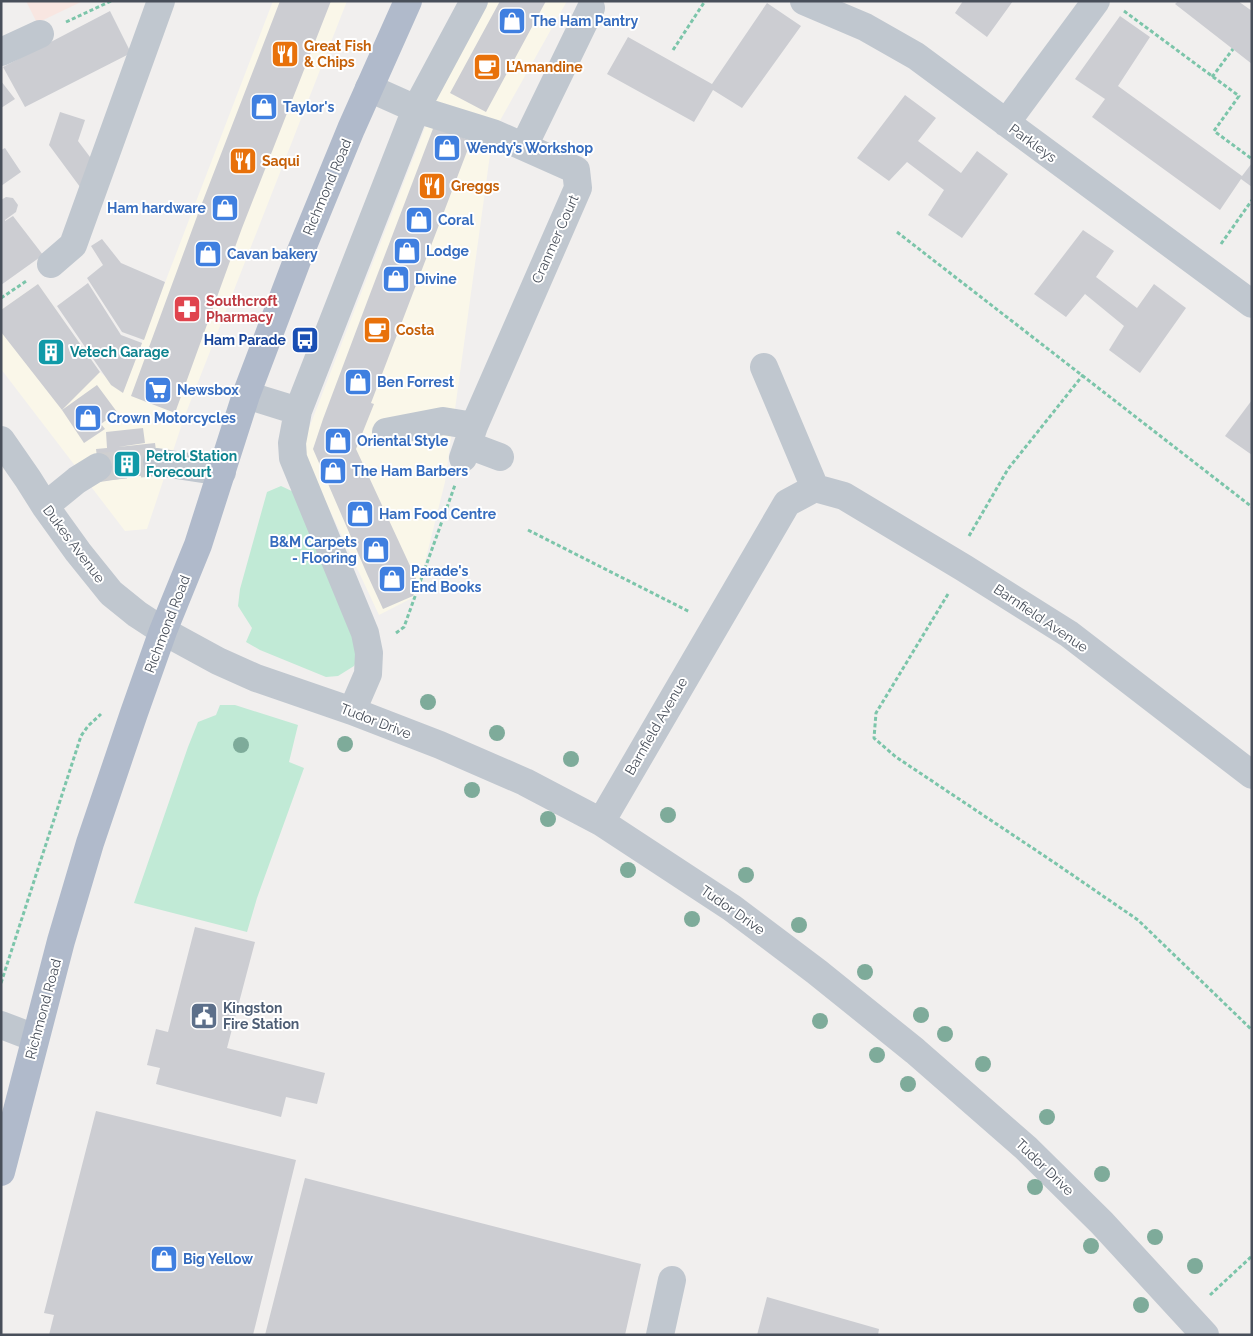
<svg xmlns="http://www.w3.org/2000/svg" width="1253" height="1336" viewBox="0 0 1253 1336" font-family="Raleway,sans-serif">
<style>
.commercial{fill:#faf7e9}
.medical{fill:#f8e6e1}
.green{fill:#c1ead6}
.building{fill:#cccdd2}
.lines{fill:none;stroke-linecap:round;stroke-linejoin:round}
.minor-tunnel{stroke:#cfcfd0;stroke-width:28;stroke-dasharray:28 14;stroke-linecap:butt}
.path{stroke:#7cc5aa;stroke-width:3;stroke-dasharray:4 2.5;stroke-linecap:butt}
.minor{stroke:#c0c7cf;stroke-width:28}
.major{stroke:#b0bacb;stroke-width:28}
.tree{fill:#7eab9a}
.labels{text-anchor:middle;dominant-baseline:central;stroke-width:4;stroke-linejoin:round;paint-order:stroke}
.shop-label{font-size:14px;font-weight:bold;fill:#366cbe;stroke:#fff;text-anchor:start}
.food-label{font-size:14px;font-weight:bold;fill:#c56008;stroke:#fff;text-anchor:start}
.street-label{font-size:14px;fill:#484f5a;stroke:#fff}
.health-label{font-size:14px;font-weight:bold;fill:#be3a42;stroke:#fff;text-anchor:start}
.transit-label{font-size:14px;font-weight:bold;fill:#164399;stroke:#fff;text-anchor:end}
.culture-label{font-size:14px;font-weight:bold;fill:#0d838f;stroke:#fff;text-anchor:start}
.service-label{font-size:14px;font-weight:bold;fill:#4e5e75;stroke:#fff;text-anchor:start}
</style>
<rect width="100%" height="100%" fill="#f1efee"/>
<path class="commercial" d="M273,1H347L184,418L147,529L125,531L1,369V310L38,284L100,372L123,392Z
M489,1H567L493,133L445,482L420,582L414,597L379,615L301,449L436,99Z"/>
<path class="medical" d="M26,1H83L37,23Z"/>
<path class="green" d="M281,486L296,493L360,647L358,658L354,666L338,676L326,677L260,650L246,642L252,628L238,606L240,589L267,492Z
M220,705H235L298,725L289,762L304,768L257,898L247,932L134,903L188,747L198,722L216,715Z"/>
<path class="building" d="M280,1H331L242,228L175,413L131,396L199,211Z
M500,1H546L486,112L450,93Z
M963,1H1013L987,37L955,13Z
M1178,1H1238L1252,11V64L1175,4Z
M767,3L801,26L742,108L713,90L694,122L607,74L628,37L712,84Z
M110,11L131,53L25,107L3,67Z
M1120,16L1150,37L1118,86L1242,176L1252,163V187L1241,179L1220,210L1092,117L1105,99L1075,79Z
M1,81L15,99L1,108Z
M905,95L936,118L918,141L961,173L977,151L1008,174L962,238L928,215L944,190L907,162L889,181L857,158Z
M60,112L85,120L78,141L93,161L83,191L49,145Z
M434,126L471,141L371,403L374,404L356,449L418,583L413,596L383,609L367,574L313,449L323,419L370,294Z
M5,148L21,172L1,186V150Z
M6,197L13,198L18,205L16,212L5,220V221L13,216L43,255L1,285V200Z
M1083,230L1114,251L1096,277L1137,308L1154,284L1186,308L1140,373L1109,350L1124,326L1085,294L1066,317L1034,294Z
M102,239L121,263L165,282L144,340L122,332L87,278L103,265L91,246Z
M88,283L121,335L142,343L123,393L111,385L57,306Z
M38,284L100,372L62,410L97,385L117,412L101,424L105,429L84,443L62,410L1,332V310Z
M1252,400V455L1225,436Z
M143,428L145,443L118,447L155,443L159,473L100,482L96,449L107,448L106,432Z
M195,927L255,942L227,1048L325,1073L317,1104L286,1097L281,1117L156,1084L160,1068L147,1065L156,1029L168,1032Z
M96,1111L296,1160L253,1335H49L54,1315L44,1313Z
M305,1178L641,1264L625,1335H265Z
M767,1297L879,1329L878,1335H757Z"/>
<g class="lines">
<path class="minor-tunnel" d="M98,467L157,462"/>
<path class="path" d="M1124,11L1239,96L1214,131L1252,159
M66,22L111,1
M673,50L705,1
M1212,77L1233,49
M897,232L1252,507
M1221,244L1252,200
M1,298L28,280
M528,530L690,612
M969,536L1008,469L1083,375
M948,594L876,713L874,738L896,757L1055,863L1138,920L1252,1030
M396,633L404,627L455,485
M1,983L81,736L88,726L101,714
M1210,1295L1252,1256"/>
<path class="minor" d="M804,1L865,27L916,56L1252,304
M1,52L40,34
M369,88L416,109L493,133L576,170L578,188L474,426L463,458
M1006,123L1096,1
M524,146L591,8
M51,264L73,245L161,1
M764,367L815,488
M246,395L298,411
M386,432L443,421L474,426
M1,440L28,479L45,506L78,552L111,593L137,614L163,631L218,661L256,678L352,711L440,745L525,782L601,822L732,908L817,972L915,1051L1026,1148L1102,1223L1205,1335
M468,445L500,457
M157,462L222,472
M45,506L77,480L98,467
M352,711L368,674L369,653L365,633L293,458L292,443L298,411L416,109L474,1
M601,822L787,503L815,488L844,496L964,568L1069,634L1252,775
M1,1025L35,1038
M660,1335L672,1280"/>
<path class="major" d="M1,1172L61,941L90,843L134,713L163,631L198,545L246,395L298,258L351,129L408,1"/>
</g>
<g class="tree">
<circle cx="428" cy="702" r="8"/>
<circle cx="497" cy="733" r="8"/>
<circle cx="345" cy="744" r="8"/>
<circle cx="241" cy="745" r="8"/>
<circle cx="571" cy="759" r="8"/>
<circle cx="472" cy="790" r="8"/>
<circle cx="668" cy="815" r="8"/>
<circle cx="548" cy="819" r="8"/>
<circle cx="628" cy="870" r="8"/>
<circle cx="746" cy="875" r="8"/>
<circle cx="692" cy="919" r="8"/>
<circle cx="799" cy="925" r="8"/>
<circle cx="865" cy="972" r="8"/>
<circle cx="921" cy="1015" r="8"/>
<circle cx="820" cy="1021" r="8"/>
<circle cx="945" cy="1034" r="8"/>
<circle cx="877" cy="1055" r="8"/>
<circle cx="983" cy="1064" r="8"/>
<circle cx="908" cy="1084" r="8"/>
<circle cx="1047" cy="1117" r="8"/>
<circle cx="1102" cy="1174" r="8"/>
<circle cx="1035" cy="1187" r="8"/>
<circle cx="1155" cy="1237" r="8"/>
<circle cx="1091" cy="1246" r="8"/>
<circle cx="1195" cy="1266" r="8"/>
<circle cx="1141" cy="1305" r="8"/>
</g>
<defs>
<g id="shop-square" transform="scale(1.4375)"><rect x="-9" y="-9" width="18" height="18" rx="4" fill="#3f7fe0" stroke="#fff"/><path d="M-5-2.5h2.3a2.7 3.5 0 0 1 5.4 0H5L5.5 6h-11ZM-1.5-2.5h3a1.5 2.3 0 0 0-3 0Z" fill="#fff"/></g>
<g id="restaurant-square" transform="scale(1.4375)"><rect x="-9" y="-9" width="18" height="18" rx="4" fill="#e8710a" stroke="#fff"/><path d="M-5-6h1v4h1v-4h1v4h1v-4h1v5L-1.5 .5V6h-2V.5L-5-1ZM5-6V6H3V1.5H1.5Q1.5-4 5-6Z" fill="#fff"/></g>
<g id="cafe-square" transform="scale(1.4375)"><rect x="-9" y="-9" width="18" height="18" rx="4" fill="#e8710a" stroke="#fff"/><path d="M-5.5-4.5H6V0H3Q3 3.5 0 3.5H-2.5Q-5.5 3.5-5.5 0ZM3-3.2v2h1.7v-2ZM-6 4.5H4V6H-6Z" fill="#fff"/></g>
<g id="pharmacy-square" transform="scale(1.4375)"><rect x="-9" y="-9" width="18" height="18" rx="4" fill="#e0444e" stroke="#fff"/><path d="M-2-6h4v4h4v4h-4v4h-4v-4h-4v-4h4Z" fill="#fff"/></g>
<g id="bus-square" transform="scale(1.4375)"><rect x="-9" y="-9" width="18" height="18" rx="4" fill="#1a4fb4" stroke="#fff"/><path d="M-5-6H5V4H4V6H2V4H-2V6H-4V4H-5ZM-3.5-4V0h7V-4ZM-3.5 1.2v1.5H-2V1.2ZM2 1.2v1.5H3.5V1.2Z" fill="#fff"/></g>
<g id="building-square" transform="scale(1.4375)"><rect x="-9" y="-9" width="18" height="18" rx="4" fill="#0f9aa8" stroke="#fff"/><path d="M-4-6H4V6H1V3H-1V6H-4ZM-2.5-4.3h1.7v1.8h-1.7ZM.8-4.3h1.7v1.8H.8ZM-2.5-1h1.7V.8h-1.7ZM.8-1h1.7V.8H.8Z" fill="#fff"/></g>
<g id="supermarket-square" transform="scale(1.4375)"><rect x="-9" y="-9" width="18" height="18" rx="4" fill="#3f7fe0" stroke="#fff"/><path d="M-6-5.5h2.5l.6 2H6L4.5 2H-2.5L-4.4-4H-6ZM-1.5 3.2a1.3 1.3 0 1 0 .1 0ZM3 3.2a1.3 1.3 0 1 0 .1 0Z" fill="#fff"/></g>
<g id="civic-square" transform="scale(1.4375)"><rect x="-9" y="-9" width="18" height="18" rx="4" fill="#5c6f8a" stroke="#fff"/><path d="M-.6-6.5H3V-4.5H.6V-3L4-1V1h2V6H-6V1h2V-1L-.6-3ZM-1.2 2.5V6h2.4V2.5Z" fill="#fff"/></g>
</defs>
<g fill-rule="evenodd">
<use href="#shop-square" x="512" y="21"/>
<use href="#restaurant-square" x="285" y="54"/>
<use href="#cafe-square" x="487" y="67"/>
<use href="#shop-square" x="264" y="107"/>
<use href="#shop-square" x="447" y="148"/>
<use href="#restaurant-square" x="243" y="161"/>
<use href="#restaurant-square" x="432" y="186"/>
<use href="#shop-square" x="225" y="208"/>
<use href="#shop-square" x="419" y="220"/>
<use href="#shop-square" x="407" y="251"/>
<use href="#shop-square" x="208" y="254"/>
<use href="#shop-square" x="396" y="279"/>
<use href="#pharmacy-square" x="187" y="309"/>
<use href="#cafe-square" x="377" y="330"/>
<use href="#bus-square" x="305" y="340"/>
<use href="#building-square" x="51" y="352"/>
<use href="#shop-square" x="358" y="382"/>
<use href="#supermarket-square" x="158" y="390"/>
<use href="#shop-square" x="88" y="418"/>
<use href="#shop-square" x="338" y="441"/>
<use href="#building-square" x="127" y="464"/>
<use href="#shop-square" x="333" y="471"/>
<use href="#shop-square" x="360" y="514"/>
<use href="#shop-square" x="376" y="550"/>
<use href="#shop-square" x="392" y="579"/>
<use href="#civic-square" x="204" y="1016"/>
<use href="#shop-square" x="164" y="1259"/>
</g>
<g class="labels">
<g class="shop-label">
<text x="531" y="21">The Ham Pantry</text>
<text x="283" y="107">Taylor's</text>
<text x="466" y="148">Wendy’s Workshop</text>
<text x="206" y="208" text-anchor="end">Ham hardware</text>
<text x="438" y="220">Coral</text>
<text x="426" y="251">Lodge</text>
<text x="227" y="254">Cavan bakery</text>
<text x="415" y="279">Divine</text>
<text x="377" y="382">Ben Forrest</text>
<text x="177" y="390">Newsbox</text>
<text x="107" y="418">Crown Motorcycles</text>
<text x="357" y="441">Oriental Style</text>
<text x="352" y="471">The Ham Barbers</text>
<text x="379" y="514">Ham Food Centre</text>
<text x="357" y="542" text-anchor="end">B&amp;M Carpets<tspan x="357" dy="16">- Flooring</tspan></text>
<text x="411" y="571">Parade's<tspan x="411" dy="16">End Books</tspan></text>
<text x="183" y="1259">Big Yellow</text>
</g>
<g class="food-label">
<text x="304" y="46">Great Fish<tspan x="304" dy="16">&amp; Chips</tspan></text>
<text x="506" y="67">L’Amandine</text>
<text x="262" y="161">Saqui</text>
<text x="451" y="186">Greggs</text>
<text x="396" y="330">Costa</text>
</g>
<g class="street-label">
<text transform="translate(1033 143) rotate(36)">Parkleys</text>
<text transform="translate(327 187) rotate(-67)">Richmond Road</text>
<text transform="translate(555 239) rotate(-66)">Cranmer Court</text>
<text transform="translate(74 544) rotate(53)">Dukes Avenue</text>
<text transform="translate(1041 618) rotate(34)">Barnfield Avenue</text>
<text transform="translate(167 624) rotate(-69)">Richmond Road</text>
<text transform="translate(376 721) rotate(21)">Tudor Drive</text>
<text transform="translate(656 726) rotate(-60)">Barnfield Avenue</text>
<text transform="translate(733 910) rotate(35)">Tudor Drive</text>
<text transform="translate(43 1009) rotate(-75)">Richmond Road</text>
<text transform="translate(1045 1167) rotate(44)">Tudor Drive</text>
</g>
<g class="health-label">
<text x="206" y="301">Southcroft<tspan x="206" dy="16">Pharmacy</tspan></text>
</g>
<g class="transit-label">
<text x="286" y="340">Ham Parade</text>
</g>
<g class="culture-label">
<text x="70" y="352">Vetech Garage</text>
<text x="146" y="456">Petrol Station<tspan x="146" dy="16">Forecourt</tspan></text>
</g>
<g class="service-label">
<text x="223" y="1008">Kingston<tspan x="223" dy="16">Fire Station</tspan></text>
</g>
</g>
<rect width="1253" height="1336" fill="none" stroke="#484f5a" stroke-width="5"/>
</svg>
